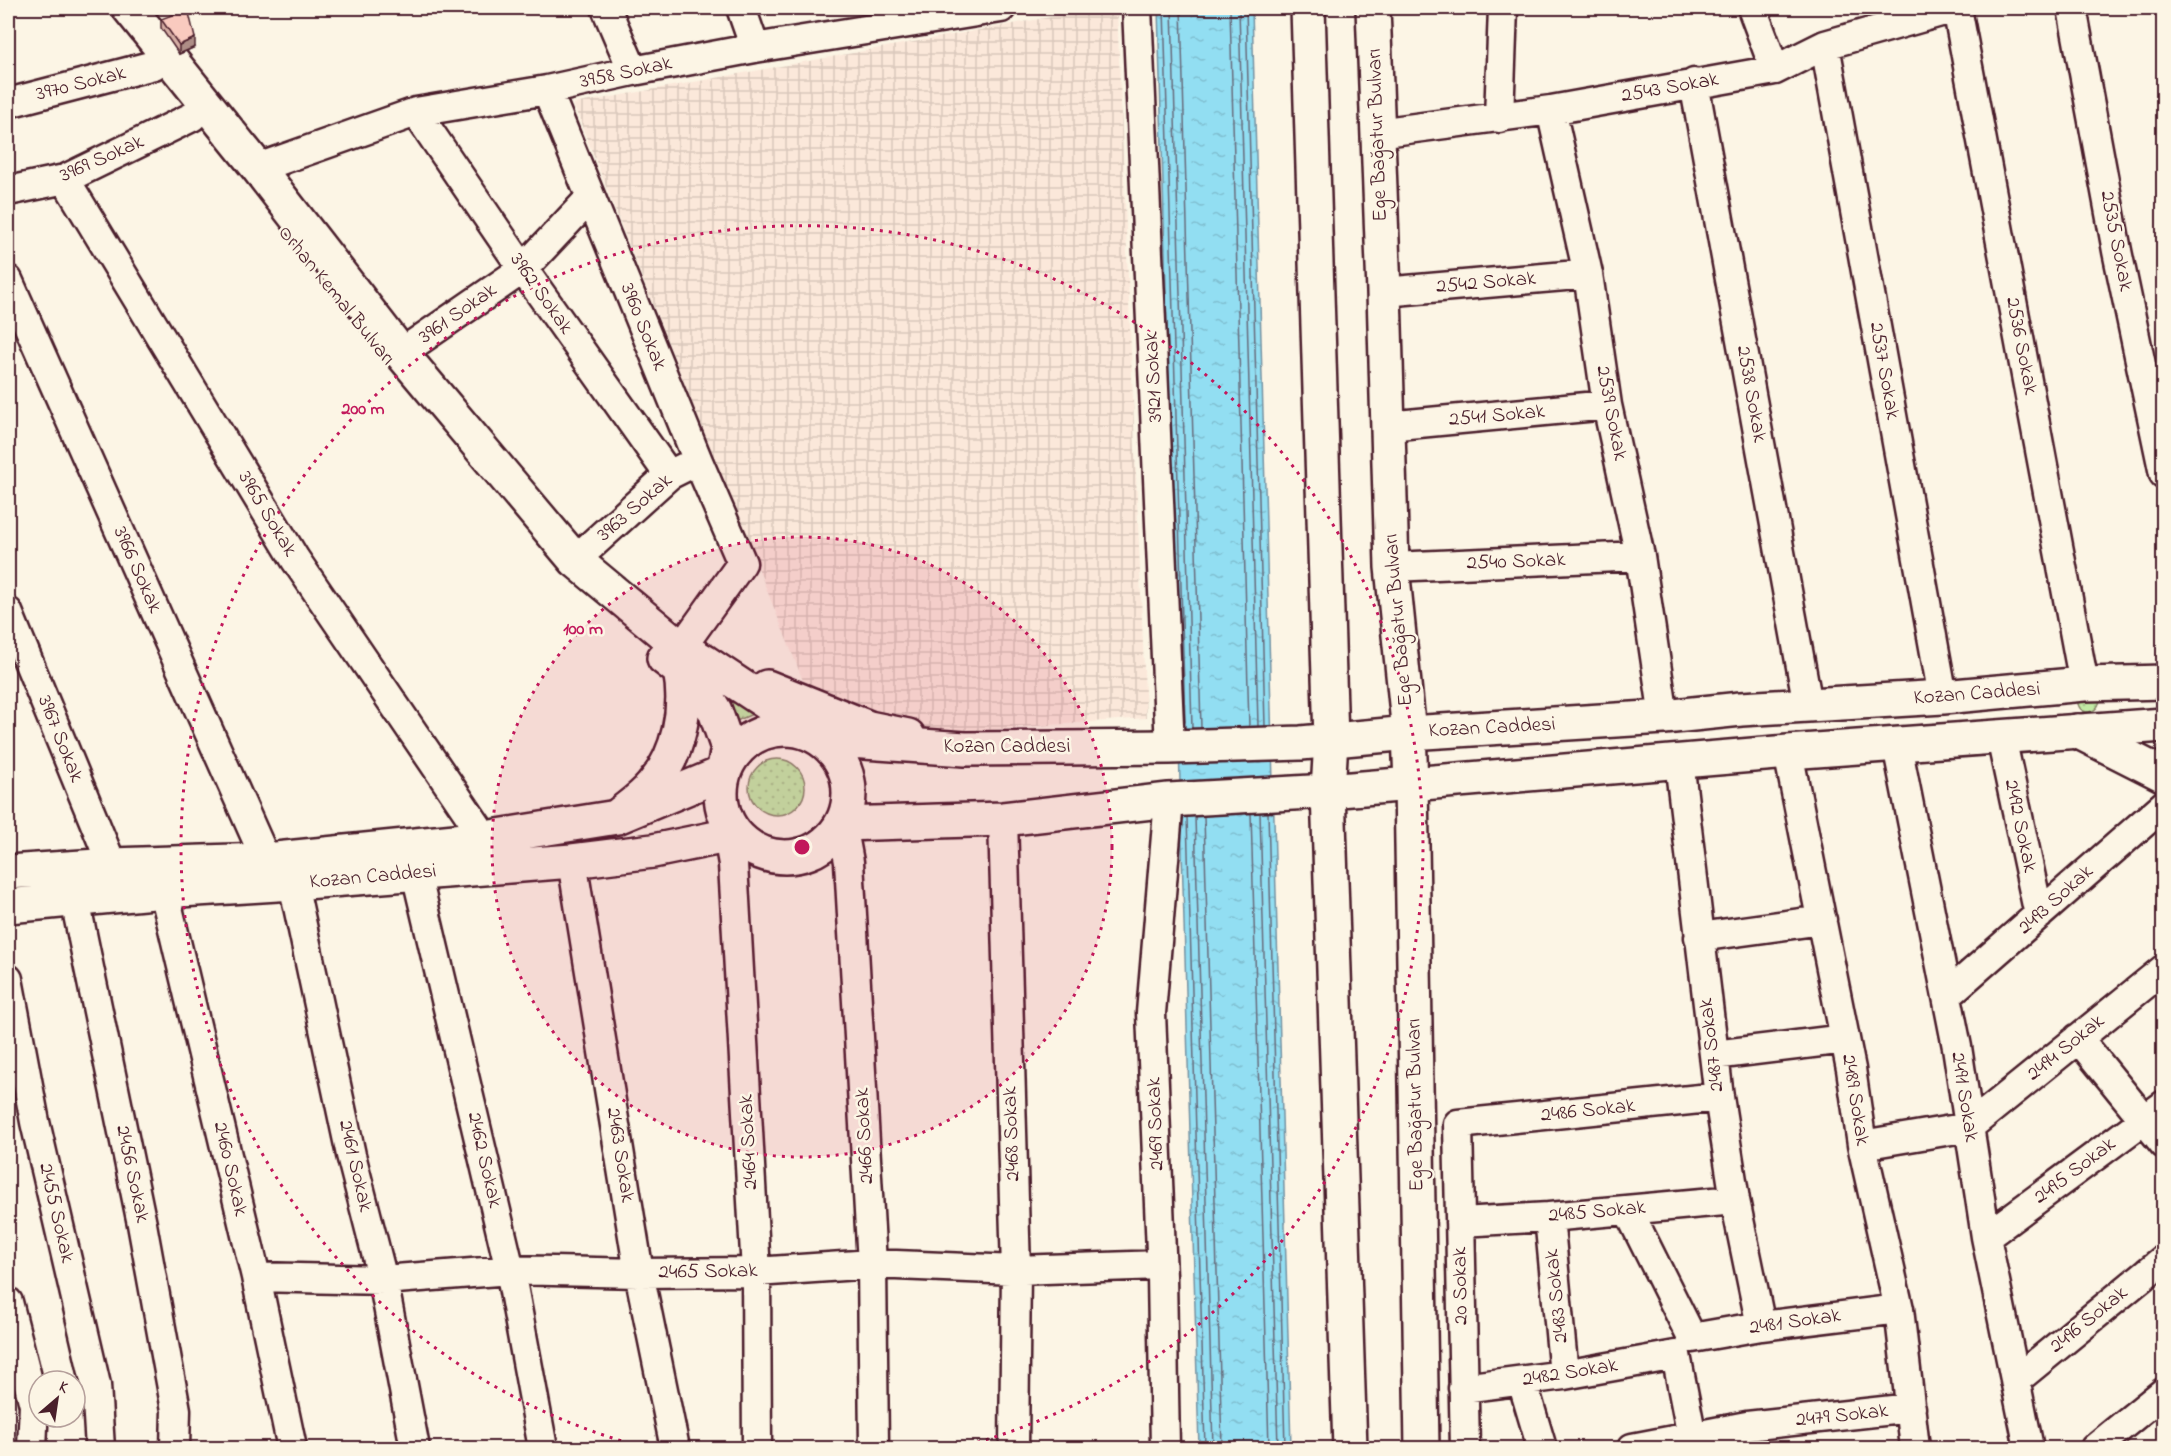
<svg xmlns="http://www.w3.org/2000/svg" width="2171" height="1456" viewBox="0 0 2171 1456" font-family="'Indie Flower',sans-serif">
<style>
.industrial{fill:url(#industrial-grid)}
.grass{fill:url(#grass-dots);stroke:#868468;stroke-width:1.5}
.water{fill:url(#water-ripples);stroke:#7592a2;stroke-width:1.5}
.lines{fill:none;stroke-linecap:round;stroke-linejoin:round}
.shore{stroke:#676b7b;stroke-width:1.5}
.minor-casing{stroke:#4a1f2b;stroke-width:33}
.major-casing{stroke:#4a1f2b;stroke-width:38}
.highway-casing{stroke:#4a1f2b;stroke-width:38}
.minor{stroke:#fcf5e5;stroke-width:28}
.major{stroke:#fcf5e5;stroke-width:33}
.highway{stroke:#fcf5e5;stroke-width:33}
.wall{fill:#d6aea4;stroke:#4a1f2b;stroke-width:1.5}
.shaded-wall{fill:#ae8d86;stroke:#4a1f2b;stroke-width:1.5}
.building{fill:#f9cabf;stroke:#4a1f2b;stroke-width:1.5}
.ring{fill:none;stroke:#c2185b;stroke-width:3;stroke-dasharray:3 6}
.labels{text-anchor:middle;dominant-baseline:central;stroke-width:5;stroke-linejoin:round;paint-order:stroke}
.street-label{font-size:21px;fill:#4a1f2b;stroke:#fcf5e5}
.centre{fill:#c2185b;stroke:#fcf5e5;stroke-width:3}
.ring-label{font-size:18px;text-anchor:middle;font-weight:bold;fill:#c2185b;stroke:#fcf5e5;stroke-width:5;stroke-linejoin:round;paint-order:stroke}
</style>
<defs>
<pattern id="industrial-grid" width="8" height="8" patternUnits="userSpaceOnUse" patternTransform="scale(1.5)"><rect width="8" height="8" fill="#fbe8da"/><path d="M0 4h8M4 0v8" fill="none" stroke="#d9c7bb"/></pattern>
<pattern id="grass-dots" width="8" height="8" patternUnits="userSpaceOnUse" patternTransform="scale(1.5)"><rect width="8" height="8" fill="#c2eaa5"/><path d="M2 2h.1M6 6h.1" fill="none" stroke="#a8c88e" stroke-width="1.8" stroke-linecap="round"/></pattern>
<pattern id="water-ripples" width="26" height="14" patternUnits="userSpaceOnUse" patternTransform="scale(1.5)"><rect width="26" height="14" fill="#92def2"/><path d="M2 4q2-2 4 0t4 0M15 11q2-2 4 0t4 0" fill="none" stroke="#7fbed0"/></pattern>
</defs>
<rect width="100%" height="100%" fill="#fcf5e5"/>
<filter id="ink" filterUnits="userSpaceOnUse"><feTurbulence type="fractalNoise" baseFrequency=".0167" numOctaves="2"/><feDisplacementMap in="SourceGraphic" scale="12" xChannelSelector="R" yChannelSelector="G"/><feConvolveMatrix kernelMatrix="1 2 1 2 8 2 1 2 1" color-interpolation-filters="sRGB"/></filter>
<g filter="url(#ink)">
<path class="industrial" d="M1100,8H1117L1146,718L915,735L810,698L573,104Z"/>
<path class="grass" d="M700,673L767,708L727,725Z
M2078,696L2100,700C2097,718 2074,715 2078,696Z
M749 787a28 28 0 1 1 56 0a28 28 0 1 1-56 0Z"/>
<path class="water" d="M1158,8H1252L1291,1448H1199Z"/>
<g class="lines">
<path class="shore" d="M1164,8L1185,722
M1172,8L1192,728
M1181,8L1201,728
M1230,8L1249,727
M1239,8L1258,726
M1246,8L1265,726
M1268,812L1285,1448
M1251,813L1269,1448
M1260,813L1278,1448
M1204,816L1222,1448
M1187,817L1205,1448
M1195,817L1213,1448"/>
<g class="minor-casing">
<path id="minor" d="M606,8L633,71
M741,8L755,48
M1137,8L1170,747
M1752,8L1775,70
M1957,8L2084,684
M2072,8L2117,251L2164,474
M1825,45L1943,697
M1694,83L1808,705
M547,90L698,461L742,563L681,648
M8,103L154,65
M1551,110L1588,274L1607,405L1640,556L1664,717
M416,112L523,269L669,475
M1499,118L1503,8
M1377,133L1551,110L1775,70L1825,45L1955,8
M258,168L416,112L547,90L633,71L755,48L1001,8
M65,179L295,559L485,838
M8,191L65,179L192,117
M8,280L266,860
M1384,292L1588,274
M401,353L523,269L590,198
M1387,426L1607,405
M575,560L669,475L685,467
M1392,567L1640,556
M8,612L112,865
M2001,737L2039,915
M1897,745L1957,1047L1986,1237L2029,1448
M1788,752L1851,1069L1862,1145L1899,1309L1915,1448
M1679,761L1719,1097L1735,1200L1761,1326
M1003,819L1016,1270L1014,1448
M842,824L849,862L872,1264L874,1448
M728,836L733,864L756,1272L757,1448
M572,861L639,1273L675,1448
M416,873L510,1270L543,1448
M293,883L351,1155L383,1280L415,1448
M164,891L256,1277L292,1448
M75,900L142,1224L176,1410L175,1448
M1699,937L1822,920
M8,979L35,1122L96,1385L100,1448
M1947,995L2164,805
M2078,1038L2164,1144
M1714,1055L1845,1039
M1862,1145L1969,1127L2164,969
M1628,1210L1692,1338L1761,1326L1899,1309
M1549,1217L1564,1375
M1460,1222L1549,1217L1735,1200
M1986,1237L2164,1105
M256,1277L383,1280L510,1270L639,1273L756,1272L872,1264L1016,1270L1161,1265
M8,1302L34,1405L32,1448
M1522,1381L1542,1448
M2015,1381L2164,1259
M1463,1388L1564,1375L1676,1355L1692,1437
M1165,1448L1162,1276L1151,1013L1169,800
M1465,1448L1458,1124L1719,1097
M1632,1448L1747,1426L1911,1408
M2095,1448L2164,1392"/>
</g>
<g class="major-casing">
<path id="major" d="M129,8L258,168L401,353L575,560L681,648L705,662L821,739
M1308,8L1331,740L1328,791L1350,1448
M1373,8L1384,292L1392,567L1409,733L1411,783L1422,1448
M664,658L700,686L715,711L728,748L723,773
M767,687L869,728L908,736
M2077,731L2164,775
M620,814C631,805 643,797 652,786C679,755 688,709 680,670"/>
</g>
<g class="highway-casing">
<path id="highway" d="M721 793a64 64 0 1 1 128 0a64 64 0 1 1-128 0Z
M821,739L965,749L1170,747L1301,743L1409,733L1664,717L1741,709L1943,697L2084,684L2164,682
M842,824L1003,819L1169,800L1328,791L1788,752L2164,725
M8,872L112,865L266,860L485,838L617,817L723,773
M8,906L164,891L293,883L572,861L653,851L736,834"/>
</g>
<use href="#minor" class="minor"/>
<use href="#major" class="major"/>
<use href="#highway" class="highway"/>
</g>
<path class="wall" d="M161,19L195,47L179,54L161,28Z"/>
<path class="shaded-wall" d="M195,38V47L179,54V45Z"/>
<path class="building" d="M188,9L195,38L179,45L161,19Z"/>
</g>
<circle cx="802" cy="847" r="310" fill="#c2185b" fill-opacity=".12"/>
<g class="ring">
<circle cx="802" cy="847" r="310"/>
<path d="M647 1448A621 621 0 1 1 957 1448"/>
</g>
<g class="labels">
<g class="street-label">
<text transform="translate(626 73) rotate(-12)">3958 Sokak</text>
<text transform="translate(81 84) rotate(-14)">3970 Sokak</text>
<text transform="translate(1670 88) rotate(-10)">2543 Sokak</text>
<text transform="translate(1378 135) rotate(-92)">Ege Bağatur Bulvarı</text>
<text transform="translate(102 159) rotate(-24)">3969 Sokak</text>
<text transform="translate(2116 241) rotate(79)">2535 Sokak</text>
<text transform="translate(1486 283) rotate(-5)">2542 Sokak</text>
<text transform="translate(541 294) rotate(55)">3962 Sokak</text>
<text transform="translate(336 296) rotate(51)">Orhan Kemal Bulvarı</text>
<text transform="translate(458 314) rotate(-35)">3961 Sokak</text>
<text transform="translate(643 327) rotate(68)">3960 Sokak</text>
<text transform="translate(2021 346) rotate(79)">2536 Sokak</text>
<text transform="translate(1884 371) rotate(80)">2537 Sokak</text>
<text transform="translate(1154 377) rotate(-93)">3921 Sokak</text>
<text transform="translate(1751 394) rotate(80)">2538 Sokak</text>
<text transform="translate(1611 413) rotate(79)">2539 Sokak</text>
<text transform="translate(1497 416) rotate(-5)">2541 Sokak</text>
<text transform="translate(635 508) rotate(-41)">3963 Sokak</text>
<text transform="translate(267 514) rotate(59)">3965 Sokak</text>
<text transform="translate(1516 562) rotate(-2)">2540 Sokak</text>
<text transform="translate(137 570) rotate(66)">3966 Sokak</text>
<text transform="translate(1399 620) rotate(-95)">Ege Bağatur Bulvarı</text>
<text transform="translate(1977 694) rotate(-4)">Kozan Caddesi</text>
<text transform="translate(1492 728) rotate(-3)">Kozan Caddesi</text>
<text transform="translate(60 739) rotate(68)">3967 Sokak</text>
<text x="1007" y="747">Kozan Caddesi</text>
<text transform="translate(2020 826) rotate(78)">2492 Sokak</text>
<text transform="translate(373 877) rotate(-5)">Kozan Caddesi</text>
<text transform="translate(2056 900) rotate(-42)">2493 Sokak</text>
<text transform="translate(1712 1045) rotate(-97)">2487 Sokak</text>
<text transform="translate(2066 1048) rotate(-39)">2494 Sokak</text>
<text transform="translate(1964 1097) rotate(81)">2491 Sokak</text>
<text transform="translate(1855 1100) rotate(81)">2489 Sokak</text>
<text transform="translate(1416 1105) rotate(-91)">Ege Bağatur Bulvarı</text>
<text transform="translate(1588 1111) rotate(-6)">2486 Sokak</text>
<text transform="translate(1156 1124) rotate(-92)">2469 Sokak</text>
<text transform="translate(1012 1134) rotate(-92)">2468 Sokak</text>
<text transform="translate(865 1136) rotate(-93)">2466 Sokak</text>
<text transform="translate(749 1142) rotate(-93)">2464 Sokak</text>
<text transform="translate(620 1155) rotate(81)">2463 Sokak</text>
<text transform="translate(484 1160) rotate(77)">2462 Sokak</text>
<text transform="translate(355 1166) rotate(77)">2461 Sokak</text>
<text transform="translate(230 1169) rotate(77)">2460 Sokak</text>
<text transform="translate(2075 1171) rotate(-37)">2495 Sokak</text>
<text transform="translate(132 1174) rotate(78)">2456 Sokak</text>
<text transform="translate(1597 1212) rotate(-5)">2485 Sokak</text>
<text transform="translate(56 1213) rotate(77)">2455 Sokak</text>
<text transform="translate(708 1272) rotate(-1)">2465 Sokak</text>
<text transform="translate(1461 1286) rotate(-91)">20 Sokak</text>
<text transform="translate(1557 1296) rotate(-96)">2483 Sokak</text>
<text transform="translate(2089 1320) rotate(-39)">2496 Sokak</text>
<text transform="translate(1795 1322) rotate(-8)">2481 Sokak</text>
<text transform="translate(1570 1373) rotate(-9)">2482 Sokak</text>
<text transform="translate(1842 1416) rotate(-6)">2479 Sokak</text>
</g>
</g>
<circle cx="802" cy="847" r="9" class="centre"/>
<g class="ring-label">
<text x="363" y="414">200 m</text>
<text x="583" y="634">100 m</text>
</g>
<rect width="2171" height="1456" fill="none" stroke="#fcf5e5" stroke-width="30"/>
<rect x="15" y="15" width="2141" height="1426" fill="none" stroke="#4a1f2b" stroke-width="2" filter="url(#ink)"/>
<g transform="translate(57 1399) rotate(29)"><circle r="28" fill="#fcf5e5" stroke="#b59f9b" stroke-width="1.5"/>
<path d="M0-4.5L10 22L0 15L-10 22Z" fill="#4a1f2b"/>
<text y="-9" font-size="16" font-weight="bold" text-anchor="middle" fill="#4a1f2b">K</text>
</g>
</svg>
